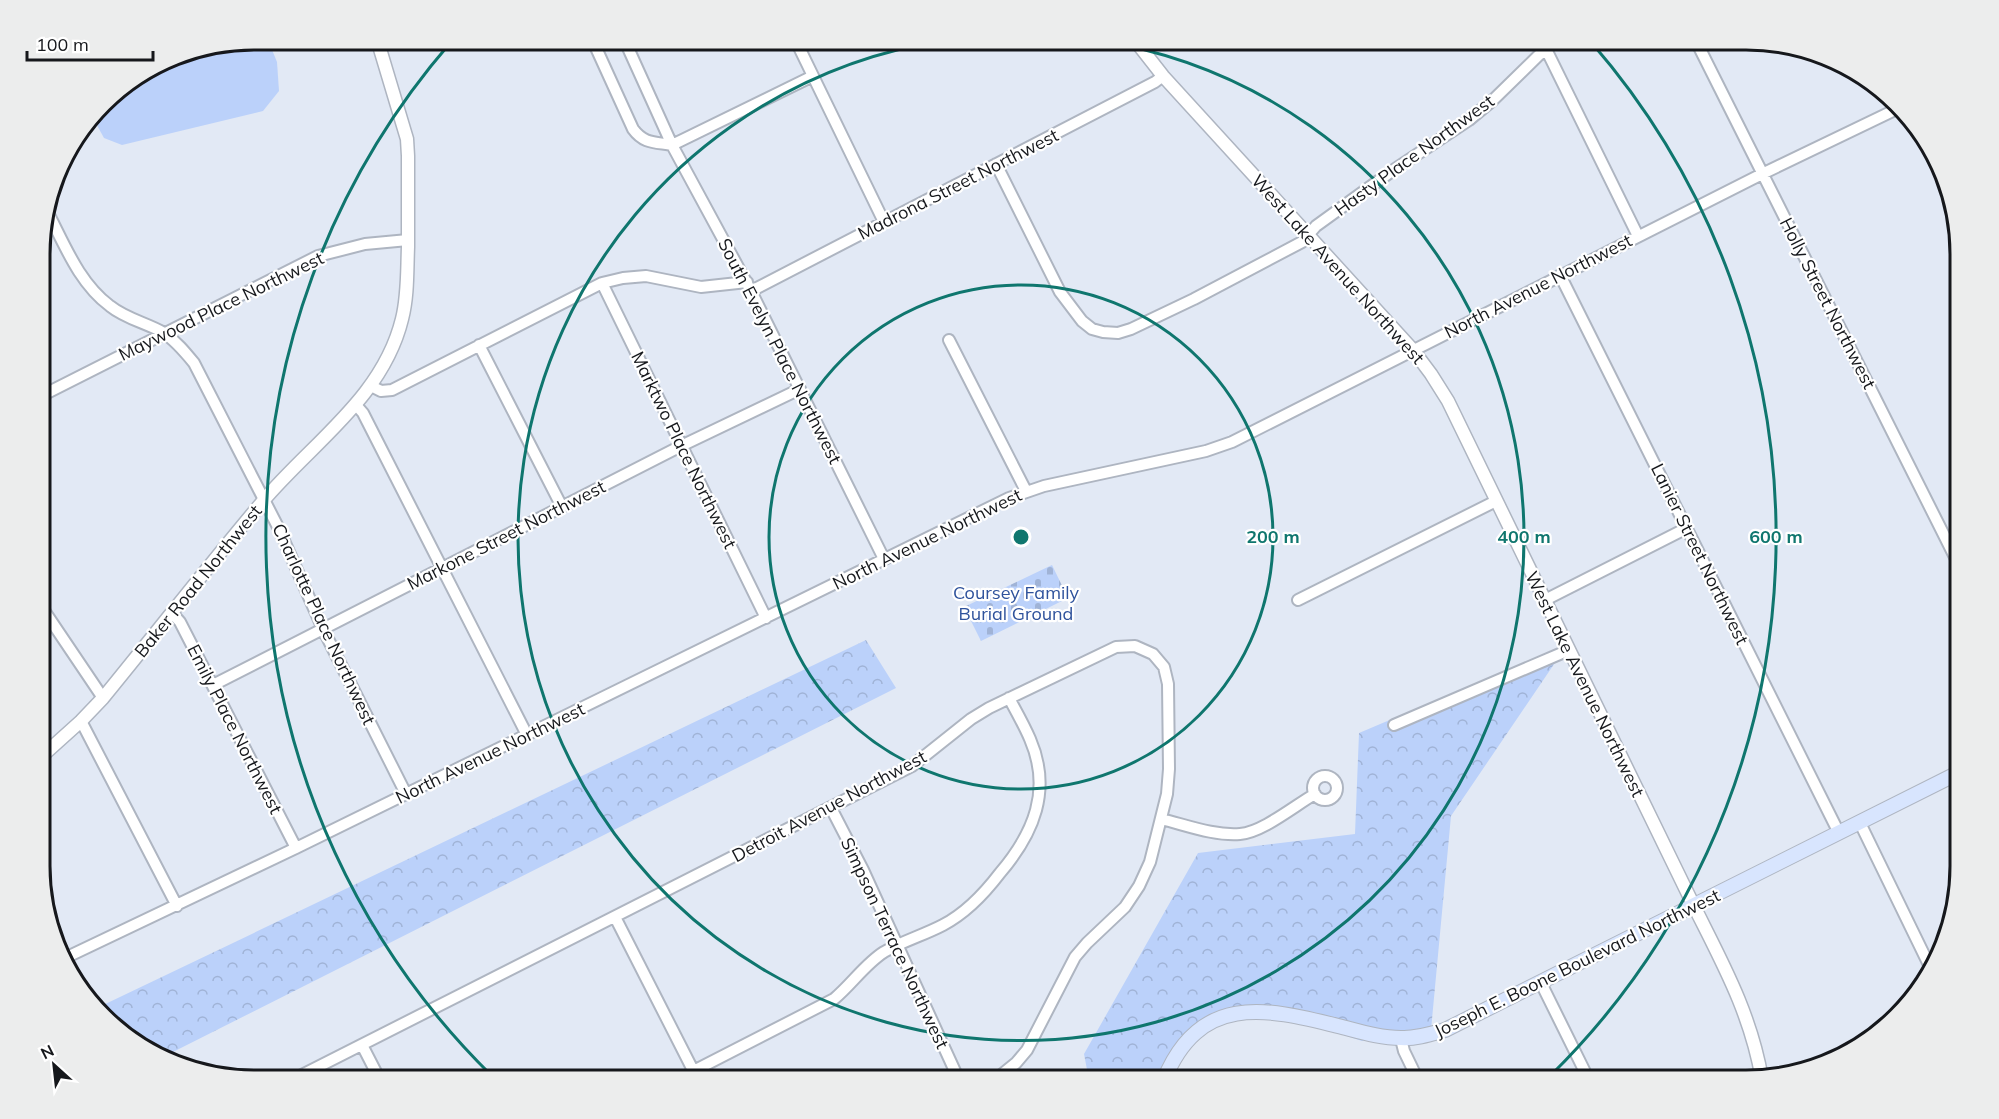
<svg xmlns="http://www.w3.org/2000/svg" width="1999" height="1119" viewBox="0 0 1999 1119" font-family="Mulish,sans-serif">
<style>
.forest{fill:url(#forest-crowns)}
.cemetery{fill:url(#cemetery-stones)}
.pitch{fill:#bbd1fa}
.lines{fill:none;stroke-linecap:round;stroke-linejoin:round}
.minor-casing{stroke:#aeb5c1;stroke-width:14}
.tertiary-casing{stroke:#aeb5c1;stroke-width:15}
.secondary-casing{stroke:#aeb5c1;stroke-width:16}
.minor{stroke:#fff;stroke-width:10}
.tertiary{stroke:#fff;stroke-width:12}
.secondary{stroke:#d8e5fe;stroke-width:14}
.ring{fill:none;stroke:#0f766e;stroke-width:3}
.labels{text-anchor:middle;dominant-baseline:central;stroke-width:4.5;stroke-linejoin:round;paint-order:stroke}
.street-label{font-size:18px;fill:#16181c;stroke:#fff}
.park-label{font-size:18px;fill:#2e529c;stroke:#fff}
.rim{fill:none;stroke:#16181c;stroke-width:3}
.centre{fill:#0f766e;stroke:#fff;stroke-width:3}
.ring-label{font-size:18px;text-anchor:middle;font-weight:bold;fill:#0f766e;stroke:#fff;stroke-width:4.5;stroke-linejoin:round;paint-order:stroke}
</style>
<defs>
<pattern id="forest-crowns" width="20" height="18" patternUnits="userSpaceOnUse" patternTransform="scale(1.5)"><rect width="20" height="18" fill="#bbd1fa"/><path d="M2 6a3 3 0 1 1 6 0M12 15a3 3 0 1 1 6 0" fill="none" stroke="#a0b3d6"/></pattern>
<pattern id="cemetery-stones" width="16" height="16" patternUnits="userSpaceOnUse" patternTransform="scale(1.5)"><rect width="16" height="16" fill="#bbd1fa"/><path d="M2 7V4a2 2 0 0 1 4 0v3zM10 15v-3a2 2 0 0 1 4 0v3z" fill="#a0b3d6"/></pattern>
</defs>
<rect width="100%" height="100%" fill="#e2e9f5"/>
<path class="forest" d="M866,640L896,688L165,1056L147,1051L99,1007Z
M1567,645L1451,816L1431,1030L1362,1041L1259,1007L1205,1023L1167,1080H1089L1084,1054L1198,853L1355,834L1359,733Z"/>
<path class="cemetery" d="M1052,565L1068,598L981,641L964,607Z"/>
<path class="pitch" d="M253,39L268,40L277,62L279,91L263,111L122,145L104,138L93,118L112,92L172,55Z"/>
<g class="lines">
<g class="minor-casing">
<path id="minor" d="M592,39L633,129C644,144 655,142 672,145
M624,39L672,145L751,291L884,559
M795,39L884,222
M1541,39L1638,236
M1695,39L1960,567
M672,145L813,76
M996,164L1060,292L1082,321L1092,329L1103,332L1118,333L1131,329L1194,299L1302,242L1316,226L1392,171L1469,120L1493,100L1539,55L1546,50
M46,209C64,243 78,282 110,306C126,319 147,323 164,333C176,341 185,352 194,363L278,527L323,629L406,794
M1560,275L1839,833
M602,283L766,618
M751,291L1155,82L1163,76
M949,340L1026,491
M479,345L562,507
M371,386L381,391L392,390L602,283L623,278L646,276L701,287L747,282
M41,396L318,256L365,244L408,240
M356,405L363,413L527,735
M1298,600L1496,501
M1545,600L1687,528
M41,606L103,698
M172,613L180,622L296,848
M213,685L681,446L800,389
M81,721L177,906
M1394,725L1569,650
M1313 788a12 12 0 1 1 24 0a12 12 0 1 1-24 0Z
M831,808L863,870L959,1080
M1161,819C1186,825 1214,836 1240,834C1263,832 1294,806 1315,794
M1860,823L1932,971
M615,917L698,1080
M65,958L296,848L1009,498L1044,486L1206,451L1232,442L1762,174L1897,109
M1541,983L1589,1080
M1401,1039L1404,1051L1418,1080
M362,1045L380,1080
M292,1080L912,766L971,719L989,708L1116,647L1135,646L1153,654L1164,667L1168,684L1169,769L1167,794L1150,862L1139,886L1125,907L1087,943L1075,957L1027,1050L1016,1063L995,1080
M676,1080L834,999C852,984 865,964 884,952C903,941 924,935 943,925C966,913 984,894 1000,873C1034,833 1052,790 1030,739C1024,725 1016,711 1009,698"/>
</g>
<g class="tertiary-casing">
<path id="tertiary" d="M1134,39L1163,76L1413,350L1431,374L1448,401L1690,898C1720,959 1750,1010 1762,1079
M41,757L81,721L103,698C157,632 209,565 263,501C313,442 383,397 402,319C408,296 407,271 408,247C408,217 408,187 408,156L407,139L377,39"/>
</g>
<g class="secondary-casing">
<path id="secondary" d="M1164,1080C1199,994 1264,1007 1338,1026C1358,1031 1379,1038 1401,1038C1416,1039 1431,1034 1445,1030L1960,772"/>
</g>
<use href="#minor" class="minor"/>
<use href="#tertiary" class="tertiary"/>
<use href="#secondary" class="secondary"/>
</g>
<g class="ring">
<circle cx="1021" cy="537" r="252"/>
<path d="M1095 40A503 503 0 1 1 947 40"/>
<path d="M492 1076A755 755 0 0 1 451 42M1591 42A755 755 0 0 1 1550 1076"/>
</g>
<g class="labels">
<g class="street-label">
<text transform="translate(1414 155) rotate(-36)">Hasty Place Northwest</text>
<text transform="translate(958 184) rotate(-27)">Madrona Street Northwest</text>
<text transform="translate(1338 269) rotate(48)">West Lake Avenue Northwest</text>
<text transform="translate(1538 286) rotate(-27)">North Avenue Northwest</text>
<text transform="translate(1828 303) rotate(63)">Holly Street Northwest</text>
<text transform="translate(221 306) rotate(-26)">Maywood Place Northwest</text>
<text transform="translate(780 351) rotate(63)">South Evelyn Place Northwest</text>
<text transform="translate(684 450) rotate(64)">Marktwo Place Northwest</text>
<text transform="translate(506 535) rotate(-27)">Markone Street Northwest</text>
<text transform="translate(927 539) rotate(-26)">North Avenue Northwest</text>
<text transform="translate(1700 554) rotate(64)">Lanier Street Northwest</text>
<text transform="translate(198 581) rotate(-51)">Baker Road Northwest</text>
<text transform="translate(324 624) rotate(65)">Charlotte Place Northwest</text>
<text transform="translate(1585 684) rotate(64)">West Lake Avenue Northwest</text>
<text transform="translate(235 729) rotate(63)">Emily Place Northwest</text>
<text transform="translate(490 753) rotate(-26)">North Avenue Northwest</text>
<text transform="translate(829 806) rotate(-28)">Detroit Avenue Northwest</text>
<text transform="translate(895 943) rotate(65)">Simpson Terrace Northwest</text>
<text transform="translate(1577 963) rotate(-26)">Joseph E. Boone Boulevard Northwest</text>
</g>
<g class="park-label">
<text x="1016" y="592">Coursey Family<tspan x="1016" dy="21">Burial Ground</tspan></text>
</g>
</g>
<path d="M0 0H1999V1119H0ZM254 50H1746A204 204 0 0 1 1950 254V866A204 204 0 0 1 1746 1070H254A204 204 0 0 1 50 866V254A204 204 0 0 1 254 50Z" fill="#eceded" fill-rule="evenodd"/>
<path class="rim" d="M254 50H1746A204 204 0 0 1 1950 254V866A204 204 0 0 1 1746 1070H254A204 204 0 0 1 50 866V254A204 204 0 0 1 254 50Z"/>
<circle cx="1021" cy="537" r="9" class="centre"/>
<g class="ring-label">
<text x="1273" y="543">200 m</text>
<text x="1524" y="543">400 m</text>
<text x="1776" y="543">600 m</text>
</g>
<g transform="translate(54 1065) rotate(333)" stroke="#ffffff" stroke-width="4.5" paint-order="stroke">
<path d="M0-4.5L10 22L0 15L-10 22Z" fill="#16181c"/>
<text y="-9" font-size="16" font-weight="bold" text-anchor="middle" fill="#16181c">N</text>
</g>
<path d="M27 51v9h126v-9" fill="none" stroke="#16181c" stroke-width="3"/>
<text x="36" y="51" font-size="18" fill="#16181c" stroke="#ffffff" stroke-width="4.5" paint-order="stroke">100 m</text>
</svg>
